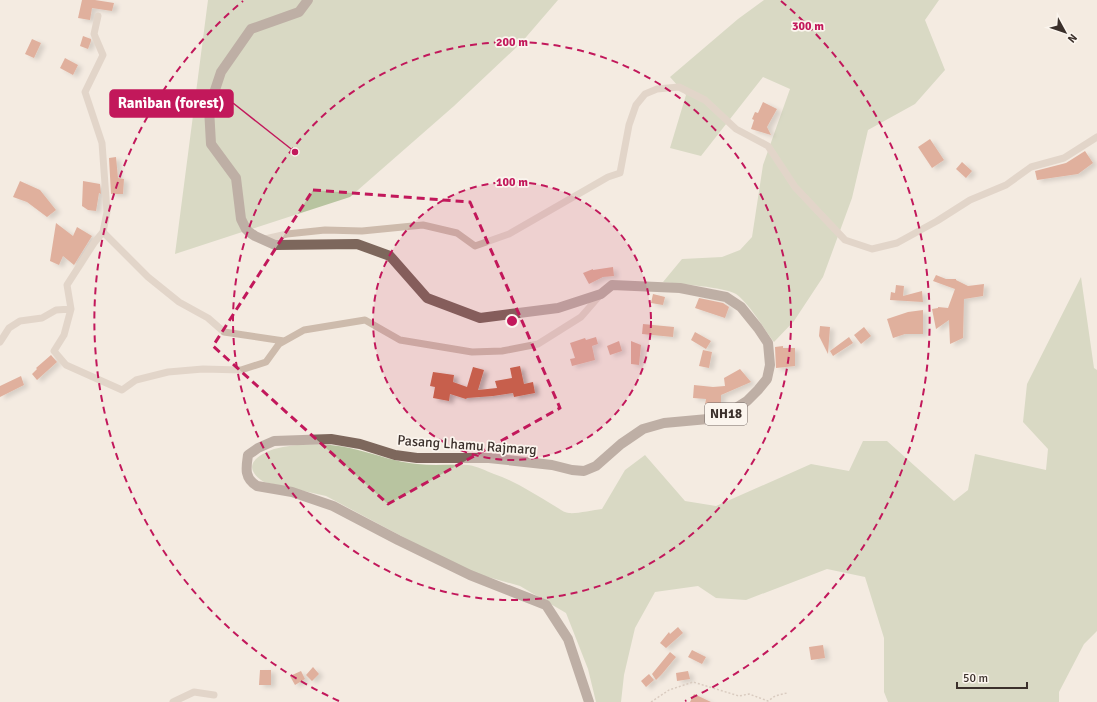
<svg xmlns="http://www.w3.org/2000/svg" width="1097" height="702" viewBox="0 0 1097 702" font-family="Signika,sans-serif">
<style>
.green{fill:#b8c4a0}
.building{fill:#c8694b;filter:url(#shadow)}
.lines{fill:none;stroke-linecap:round;stroke-linejoin:round}
.path{stroke:#b9a596;stroke-width:1.5;stroke-dasharray:2 2;stroke-linecap:butt}
.minor{stroke:#cdbbac;stroke-width:7}
.primary{stroke:#7d675c;stroke-width:10}
.marked{fill:none;stroke:#c2185b;stroke-width:3;stroke-dasharray:8 5;stroke-linejoin:round}
.ring{fill:none;stroke:#c2185b;stroke-width:2;stroke-dasharray:7 5}
.labels{text-anchor:middle;dominant-baseline:central;stroke-width:3.5;stroke-linejoin:round;paint-order:stroke}
.shield{fill:#fbf5ee;stroke:#756b66;stroke-width:1}
.shield-label{font-size:13px;font-weight:bold;fill:#3b302b}
.street-label{font-size:14px;fill:#3b302b;stroke:#fbf5ee}
.centre{fill:#c2185b;stroke:#fbf5ee;stroke-width:2}
.ring-label{font-size:12px;text-anchor:middle;font-weight:bold;fill:#c2185b;stroke:#fbf5ee;stroke-width:3.5;stroke-linejoin:round;paint-order:stroke}
.leader{fill:none;stroke:#c2185b;stroke-width:1.5}
.callout-dot{fill:#c2185b;stroke:#fbf5ee;stroke-width:1.5}
.callout{fill:#c2185b;stroke:#c2185b;stroke-width:1.5}
.callout-label{font-size:15px;text-anchor:middle;font-weight:bold;fill:#fff}
</style>
<defs>
<filter id="shadow"><feDropShadow dx="4.5" dy="2.5" stdDeviation="2" flood-color="#0004"/></filter>
</defs>
<rect width="100%" height="100%" fill="#f4ebe1"/>
<path class="green" d="M208,0H558L521,43L454,106L350,197L175,254Z
M764,0H939L925,20L945,70L915,104L868,130L852,198L823,277L794,321L774,342C764,329 749,303 736,294C724,287 679,284 663,282L682,259L722,257L740,250L752,237L763,165L790,89L763,77L701,156L670,148L686,95L670,77L738,19Z
M1081,277L1094,368L1097,370V631L1084,644L1059,692V702H888L884,692V638L865,577L827,569L746,600L716,598L698,586L655,592L635,628L624,675L621,702H596L588,669L566,613L520,586L467,571L326,496L264,482C241,467 255,456 274,449C299,442 333,443 358,450C378,455 396,462 417,464C434,466 451,464 468,465C477,466 486,471 494,474C515,481 534,494 553,505C557,507 564,513 569,513C576,514 593,510 602,509L625,470L645,455L685,501L716,506L811,464L849,471L863,441H887L954,501L968,490L975,454L1046,470L1048,449L1023,422L1027,384Z"/>
<path class="building" d="M82,0H95L114,3L112,11L92,8L90,20L78,18Z
M83,36L91,39V41L88,49L80,46Z
M32,39L41,43L34,58L25,54Z
M65,58L78,65L73,75L60,68Z
M763,102L777,109L767,127L771,135L751,129L754,120L752,119L755,112L758,113Z
M930,139L944,160L932,168L918,147Z
M1085,151L1093,163L1078,174L1037,180L1035,171L1066,163Z
M116,157L118,178L124,179L123,194H111L109,158Z
M962,162L972,171L966,178L956,169Z
M20,181L40,190L56,210L47,217L27,202L13,197Z
M83,181L100,184L101,194L99,193L96,211L88,210L82,206Z
M56,223L73,236L77,227L92,236L74,265L63,256L59,265L50,261Z
M613,267L614,276L603,277L589,284L583,273L593,269V270Z
M936,275L946,279H956V280L968,286L984,284L983,296L964,299L963,338L950,344L949,320L936,329L932,309L938,308V307L948,308L955,289L933,281Z
M896,285L904,286L903,296L922,291L923,302L890,300L891,292L895,293Z
M653,294L665,297L663,305L651,303Z
M699,298L723,303L729,307L725,318L695,308Z
M923,310V334H905L893,338L887,319L908,312Z
M643,324L674,327L673,337L642,334Z
M820,326L830,327L828,354L819,336Z
M864,327L871,336L861,344L854,335Z
M695,332L711,341L706,349L691,340Z
M596,337L598,344L592,346L595,360L572,366L570,359L575,358L570,343L585,338L586,340Z
M849,337L853,343L833,356L830,351Z
M619,341L622,351L610,355L607,346Z
M631,341L641,345L639,365L631,364Z
M783,346V348H795V366L776,368L775,347Z
M703,350L712,352L709,368L699,366Z
M51,355L57,362L37,380L32,374L37,369L36,368Z
M520,366L524,384L533,382L535,393L514,397L513,393L493,396L467,398L466,399L450,394L449,401L433,398L435,387L430,386L433,372L454,375L453,382L467,387L473,367L484,370L478,390L497,388L495,381L512,378L510,368Z
M740,369L751,382L721,395V403L705,405L706,399L693,398L694,385L713,387L725,386L724,378Z
M21,376L24,385L0,397V386Z
M678,627L683,633L666,648L660,643L669,632L670,634Z
M823,645L825,658L811,660L809,647Z
M692,650L706,657L702,664L688,657Z
M670,652L676,657L662,674L656,680L652,674Z
M313,667L319,674L312,681L306,675Z
M260,670H271V685H259Z
M301,671L305,679L295,685L290,676Z
M688,671L690,679L677,681L676,673Z
M649,674L654,680L646,687L641,681Z
M694,694L711,702H690Z"/>
<g class="lines">
<path class="path" d="M651,702L669,690L693,682L739,696L749,694L768,701L775,696L787,693"/>
<path class="minor" d="M98,16L94,34L103,55L85,92L102,143L107,212L103,232
M265,239L287,234L325,230L362,231L423,225L457,233L475,246L509,234L608,177L620,173L629,125L636,105L645,94L657,89L679,87L705,100L736,129L768,146L795,187L845,240L872,249L897,243L937,221L970,200L1006,185L1031,167L1064,158L1097,137
M284,341L224,332L208,318L179,302L148,277L103,232L94,243L67,285L71,309L64,335L54,351L66,365L122,390L136,380L168,372L203,369L241,370L266,362L279,344L304,330L365,320L400,340L472,352L502,351L538,344L581,317L601,294
M0,342L9,328L20,321L42,318L56,310L71,309
M173,702L194,692L214,695"/>
<path class="primary" d="M308,0L299,12L251,29L221,72L209,108L211,144L236,178L241,219L246,229L249,232L255,236L275,245L357,244L390,256L427,298L480,318L558,308L601,294L612,285L680,288L726,297L741,307L758,328L768,343L770,365L767,379L758,390L747,401L728,413L708,419L664,423L643,429L621,444L596,466L584,471L572,470L552,465L489,458H417L395,455L360,444L331,439L274,441L258,448L248,455C246,468 244,478 257,486L292,492L333,506L398,540L470,575L546,605L568,639L589,702"/>
</g>
<path d="M0 0H1097V702H0ZM313,190L470,202L560,408L388,504L213,346Z" fill="#f4ebe1" fill-opacity=".55" fill-rule="evenodd"/>
<path class="marked" d="M313,190L470,202L560,408L388,504L213,346Z"/>
<circle cx="512" cy="321" r="139" fill="#c2185b" fill-opacity=".12"/>
<g class="ring">
<circle cx="512" cy="321" r="139"/>
<circle cx="512" cy="321" r="279"/>
<path d="M339 701A418 418 0 0 1 243 1M781 1A418 418 0 0 1 685 701"/>
</g>
<g class="labels">
<rect class="shield" x="705" y="403" width="42" height="22" rx="3"/>
<g class="shield-label">
<text x="726" y="414">NH18</text>
</g>
<g class="street-label">
<text transform="translate(467 445) rotate(4)">Pasang Lhamu Rajmarg</text>
</g>
</g>
<circle cx="512" cy="321" r="6" class="centre"/>
<g class="ring-label">
<text x="808" y="30">300 m</text>
<text x="512" y="46">200 m</text>
<text x="512" y="186">100 m</text>
</g>
<path class="leader" d="M295 152L233 103"/>
<circle class="callout-dot" cx="295" cy="152" r="4"/>
<rect class="callout" x="110" y="90" width="123" height="27" rx="4"/>
<g class="callout-label">
<text x="171" y="108">Raniban (forest)</text>
</g>
<g transform="translate(1065 32) rotate(130)" stroke="#fbf5ee" stroke-width="3" paint-order="stroke">
<path d="M0-3L7 15L0 10L-7 15Z" fill="#3b302b"/>
<text y="-6" font-size="11" font-weight="bold" text-anchor="middle" fill="#3b302b">N</text>
</g>
<path d="M957 682v6h70v-6" fill="none" stroke="#3b302b" stroke-width="2"/>
<text x="963" y="682" font-size="12" fill="#3b302b" stroke="#fbf5ee" stroke-width="3" paint-order="stroke">50 m</text>
</svg>
